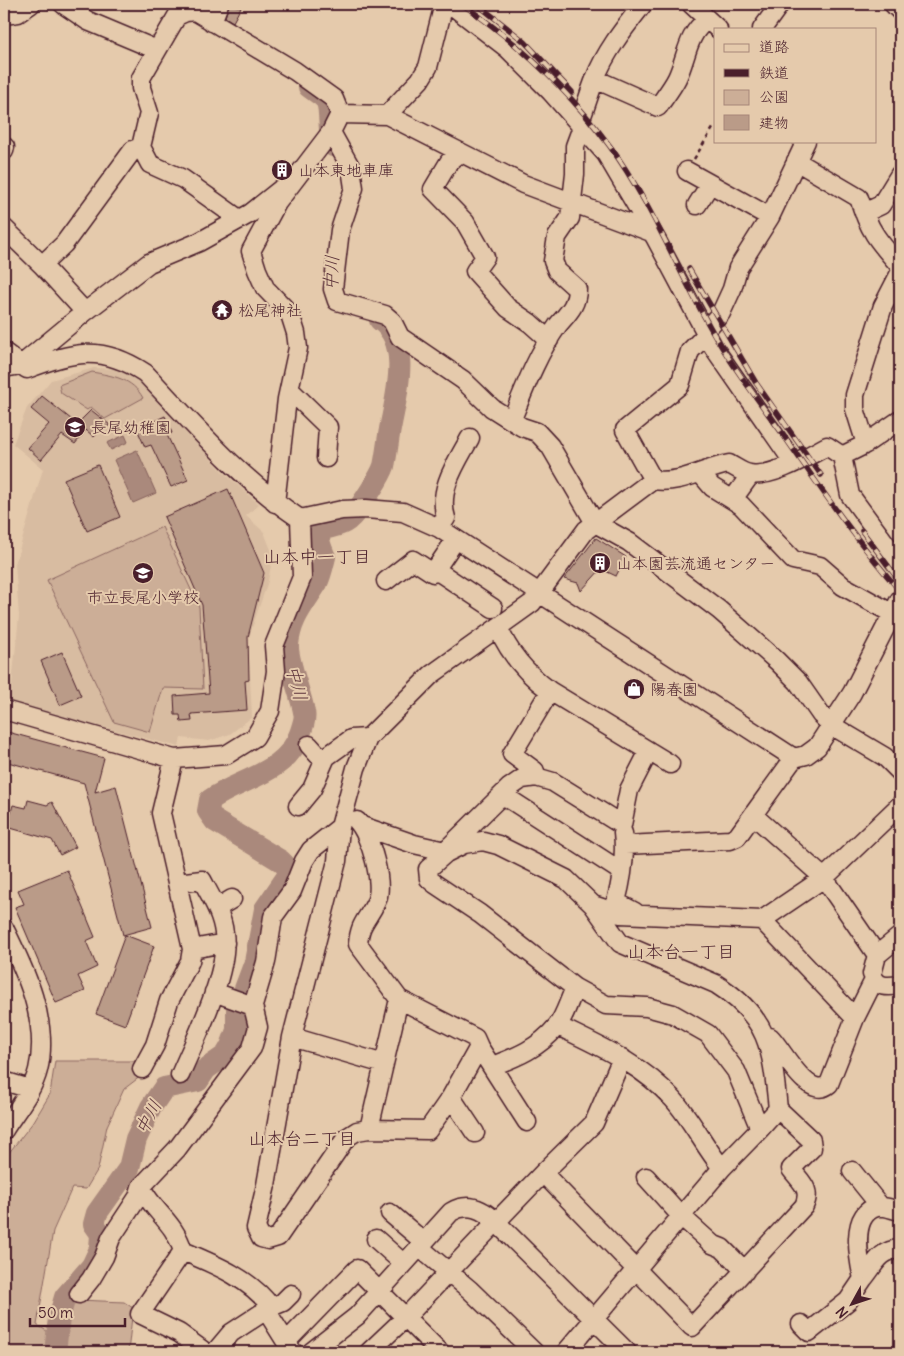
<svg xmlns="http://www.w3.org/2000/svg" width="904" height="1356" viewBox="0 0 904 1356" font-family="Delius,'Klee One',sans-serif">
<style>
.built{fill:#d8bca1}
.green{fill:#ccae97;stroke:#8b6661}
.water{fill:#aa897b;stroke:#845f5b}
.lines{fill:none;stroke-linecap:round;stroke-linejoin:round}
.river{stroke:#aa897b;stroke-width:22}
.building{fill:#ba9b88;stroke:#4a1f2b}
.minor-casing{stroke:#4a1f2b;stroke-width:21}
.path{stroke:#4a1f2b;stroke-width:2.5;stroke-dasharray:4 4;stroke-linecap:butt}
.minor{stroke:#e5caac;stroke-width:18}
.rail-casing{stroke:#4a1f2b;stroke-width:5.5}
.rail{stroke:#e5caac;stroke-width:4;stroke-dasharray:11;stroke-linecap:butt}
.labels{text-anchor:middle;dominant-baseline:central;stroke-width:4;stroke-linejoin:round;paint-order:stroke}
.poi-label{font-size:16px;fill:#4a1f2b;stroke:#e5caac;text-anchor:start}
.water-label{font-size:18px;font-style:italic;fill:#5d343b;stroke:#e5caac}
.neighbourhood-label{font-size:18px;fill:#4a1f2b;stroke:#e5caac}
</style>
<rect width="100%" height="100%" fill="#e5caac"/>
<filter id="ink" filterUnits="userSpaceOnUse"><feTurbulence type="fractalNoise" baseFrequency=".02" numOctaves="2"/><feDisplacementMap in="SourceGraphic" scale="10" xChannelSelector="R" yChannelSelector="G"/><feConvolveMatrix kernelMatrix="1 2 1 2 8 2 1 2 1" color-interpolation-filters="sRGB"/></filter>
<g filter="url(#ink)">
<path class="built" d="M94,368L117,369L136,379L222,471L259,504L246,516L264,532L273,555L268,581L248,640L252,717L230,734L209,741L181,738L179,747L10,703L19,616L15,564L43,469L13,444L27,408L51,380Z"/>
<path class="green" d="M92,372C113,376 132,378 143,398L105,419L91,407L87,410L61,393L59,385Z
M162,527L199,607L203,689L163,688L150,732L114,722L47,580Z
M55,1061H139L141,1076L124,1089L107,1126L98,1169L86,1189L72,1188L53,1231L37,1325L50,1333L45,1352H4V1159L34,1121L50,1094Z
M79,1300L124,1302L133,1308L128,1352H63L68,1307Z"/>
<path class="water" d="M125,435L128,442L111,450L107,443Z
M137,450L156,493L133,503L114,460Z"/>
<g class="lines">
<path class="river" d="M309,87C314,91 321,95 325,99C332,107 327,132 333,146
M55,1352L59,1318L65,1297L92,1266L100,1249L101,1234L94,1224L97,1213L129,1168L136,1139L151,1107L164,1088L198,1081L206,1069L226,1055L231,1046L237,1030V1010L255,962L265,909L287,877L289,869L281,861L215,821L208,811L210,800C241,778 286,774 300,734C302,728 306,718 304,712C301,694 287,661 288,645C290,619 304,604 317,583C321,575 323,565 325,557C308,519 330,534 348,520C355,514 364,501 369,493C374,485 381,475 384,466C387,452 388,438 391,424C397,393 411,342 380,320"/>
</g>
<path class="building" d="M229,4L241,7L233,22L225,17Z
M281,162L290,169L283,177L275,171Z
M42,396L77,424L91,410L110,425L99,432L94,437L86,430L75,444L62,435L41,460L28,448L49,424L31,409Z
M165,416L172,433L167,435L188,480L171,487L151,445L145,447L137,429Z
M98,465L120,517L87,531L64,479Z
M228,489L264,573L248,637L249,680L245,681L247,710L191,714L192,721L181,722L180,715H175L174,696L209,693L202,605L164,517Z
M596,538L626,557L616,576L601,569L581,591L578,583L564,579Z
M62,652L81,696L60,705L41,661Z
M4,731L104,758L95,792L116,786L152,927L123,935L84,783L4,761Z
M28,800L47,805L52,802L76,847L60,855L52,840L7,827L13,805L26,808Z
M67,870L95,937L86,941L97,967L78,976L85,991L56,1003L15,907L24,904L18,890Z
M125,935L154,946L125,1025L96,1014Z"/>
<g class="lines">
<g class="minor-casing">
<path id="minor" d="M63,4L88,21L157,50
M450,4L508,49L551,92L606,154L656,239L714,348L794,463
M691,4L718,29
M893,4L900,11
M4,15L18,13L31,4
M212,22L219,4
M762,29L780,4
M595,79L658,107C664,98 672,88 677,78C687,57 687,34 707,20
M340,114L331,132L351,168L354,188L340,230L333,289L337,301L385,315L392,321L400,337L463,380L492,408L522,427L537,432L550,446L595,523L629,542L719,610L777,661L798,682L821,715L831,725L885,757L900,772
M387,115L420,80L428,67L444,4
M579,124C585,109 589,94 595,79C605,52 625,27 643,4
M141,147L150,164L183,179L239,219
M4,151L5,147
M460,153L449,162L433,189L465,222L485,257L475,271L508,308L530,323L549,340
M796,161L859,198C869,231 878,241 900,266
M687,171L770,217
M697,205L710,184
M864,213L881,205L900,174
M4,228L42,265
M85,312L149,263L199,242L251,213L281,189
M4,352L27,369C73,352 101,344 145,373C194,425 240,479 300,519
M4,368L21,365L85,312L42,265L64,244L133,150L141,147L149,113L141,88V78L177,16L186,12L195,11L295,71L334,99L340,114L387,115L523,184L651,232
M289,389L328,427L326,458
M512,419C525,387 538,353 558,325C568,313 577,305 577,289L557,271L553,261L557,237L570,218L575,174V146L582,127
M900,420L862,446L842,456L850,495L900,563
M866,444L855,409V395L883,306L900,273
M700,473L712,487L741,505L793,560L820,566L843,586L893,614
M653,480L625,430L680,385L690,351L703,338L705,331L721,313L732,289L738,268L770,217L806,141
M733,499L751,474
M275,503L287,399L298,348L296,333L290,314L265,288L257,270L251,251L277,203L331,132
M439,528L446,518C437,490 457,462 470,438
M436,570L493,608
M386,581L413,560L433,573L456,539
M498,627C509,654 527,674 550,691L670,764
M4,710L174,759L226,755L255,737L270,711L276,671L274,646L302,577L300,519L342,510L366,509L403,512L439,528L794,758L806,755L817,747L852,693L900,599
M368,738L356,768L340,827L337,861L292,1037L266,1185L256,1228L261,1238L268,1240L278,1237L346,1138L357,1131L369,1129
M309,745L318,755L326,757L351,739L368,738L431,675L532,603L586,530L653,480C682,484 702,469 729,464C735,467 743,473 750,474C772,478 808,456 827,446L842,456
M536,777L535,771L512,754L550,691
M503,795L622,872
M298,806L312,789L326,757
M753,815L824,878L877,955
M357,821C370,834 385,885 376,902C367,921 360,922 358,944L399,999L475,1038L479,1047
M362,826L414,844L445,851L509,788L522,779L536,777L553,782L622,825L629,790L649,751
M623,833C626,856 622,879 616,902L635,912
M625,845L730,840L737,837L794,758
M177,883L202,880C211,897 222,914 224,933C230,971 195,1040 180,1075
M593,905L620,943L716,984C770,1018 772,1050 778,1109L760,1129L736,1071L708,1034L673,1014L647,1007L606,1005L575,988L480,914L435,884L429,879L428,869L446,853L464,844L483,841L498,845L566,879L593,905L620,914L762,920L855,1018
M217,908L232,899
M762,920L824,878L900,805
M4,928C25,970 50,1022 38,1070C33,1091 15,1112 4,1130
M900,936L877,955L872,974C877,988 887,987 900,985
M192,949L225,943
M214,992L253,1006
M399,999L369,1129L428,1130L451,1097L479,1047L527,1122
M558,1026C599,1046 641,1064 673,1099C692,1120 704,1146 722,1168
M292,1037L384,1064
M770,1037C782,1048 808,1102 829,1084L855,1018L874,980
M492,1066C517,1057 539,1048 557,1026C565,1016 569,1000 575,988
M142,1069L155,1045L169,1001L190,961L192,949L161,813L174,759
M4,1081L30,1089
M451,1097L475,1133
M852,1171L881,1207
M543,1173L594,1123L622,1058
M646,1177L681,1216L712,1244L722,1248L745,1271
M141,1187C154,1213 174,1221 183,1251L140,1314L179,1333L205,1352
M390,1213L424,1242
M376,1239L404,1264
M419,1247L470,1290L534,1352
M183,1251C214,1264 251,1279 271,1307L283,1302L291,1294
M863,1279C875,1265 879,1250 900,1249
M79,1294L91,1279L104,1257L111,1238L138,1197L141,1187L177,1149L252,1048L258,1027L253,1006L266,962L273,917L292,891L304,861L311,850L340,827
M266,1310L286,1342
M801,1324L809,1332L848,1301L863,1279C859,1260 849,1214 877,1207C884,1205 893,1210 900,1211
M215,1352L231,1333L271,1307
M293,1352L286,1342L357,1269L440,1352
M311,1352L357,1316L451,1212C468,1202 483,1209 496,1222L405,1318L369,1352
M566,1352L722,1168L760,1129
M627,1352L496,1222L543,1173L692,1327L804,1206C812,1189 801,1182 791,1169L812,1148L811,1140L778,1109"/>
</g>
<path class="path" d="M694,159L715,125"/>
<use href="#minor" class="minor"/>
<g class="rail-casing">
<path id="rail" d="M462,4C517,42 569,91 609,145C650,201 676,267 710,327C731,365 759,401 784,436C821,489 858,543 900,591
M477,4L525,42L572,92
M689,269L756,383L821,475
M862,531L898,579"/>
</g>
<use href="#rail" class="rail"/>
</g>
</g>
<defs>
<g id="building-disc" transform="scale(1.125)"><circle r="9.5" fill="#4a1f2b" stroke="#e5caac"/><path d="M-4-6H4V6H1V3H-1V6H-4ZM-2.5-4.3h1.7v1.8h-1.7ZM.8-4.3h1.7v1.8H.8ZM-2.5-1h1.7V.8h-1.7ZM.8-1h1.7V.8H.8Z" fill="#fff"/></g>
<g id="temple-disc" transform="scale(1.125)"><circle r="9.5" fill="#4a1f2b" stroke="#e5caac"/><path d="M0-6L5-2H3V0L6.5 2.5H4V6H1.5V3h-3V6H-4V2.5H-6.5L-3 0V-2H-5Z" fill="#fff"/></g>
<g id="school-disc" transform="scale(1.125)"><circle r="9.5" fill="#4a1f2b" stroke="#e5caac"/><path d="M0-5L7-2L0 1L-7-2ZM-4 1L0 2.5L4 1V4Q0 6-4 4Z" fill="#fff"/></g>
<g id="shop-disc" transform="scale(1.125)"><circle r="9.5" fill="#4a1f2b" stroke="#e5caac"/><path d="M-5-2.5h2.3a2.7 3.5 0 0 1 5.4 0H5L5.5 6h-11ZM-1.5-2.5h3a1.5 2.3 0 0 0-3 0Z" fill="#fff"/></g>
</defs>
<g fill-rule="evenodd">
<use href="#building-disc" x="282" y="170"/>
<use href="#temple-disc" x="222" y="310"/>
<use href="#school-disc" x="75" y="427"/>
<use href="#building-disc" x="600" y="563"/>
<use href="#school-disc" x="143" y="573"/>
<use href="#shop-disc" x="634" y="689"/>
</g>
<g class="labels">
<g class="poi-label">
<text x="298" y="170">山本東地車庫</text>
<text x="238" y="310">松尾神社</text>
<text x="91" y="427">長尾幼稚園</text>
<text x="616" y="563">山本園芸流通センター</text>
<text x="143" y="597" text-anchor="middle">市立長尾小学校</text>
<text x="650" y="689">陽春園</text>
</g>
<g class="water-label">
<text transform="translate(331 273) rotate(-87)">中川</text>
<text transform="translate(297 683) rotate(76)">中川</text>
<text transform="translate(148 1117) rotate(-62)">中川</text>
</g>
<g class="neighbourhood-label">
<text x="317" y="556">山本中一丁目</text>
<text x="681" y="951">山本台一丁目</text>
<text x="302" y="1138">山本台二丁目</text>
</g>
</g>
<rect width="904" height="1356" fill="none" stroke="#e5caac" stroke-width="20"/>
<rect x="10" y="10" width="884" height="1336" fill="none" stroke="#4a1f2b" stroke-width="2" filter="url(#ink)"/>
<rect x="714" y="28" width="162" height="115" fill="#e5caac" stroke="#a78678"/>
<rect x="724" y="44" width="25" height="8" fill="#e5caac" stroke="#a78678"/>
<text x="759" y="52" font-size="15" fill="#4a1f2b">道路</text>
<rect x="724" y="69" width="25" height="8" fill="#4a1f2b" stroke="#a78678"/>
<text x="759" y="78" font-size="15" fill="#4a1f2b">鉄道</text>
<rect x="724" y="90" width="25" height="15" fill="#ccae97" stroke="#a78678"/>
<text x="759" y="102" font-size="15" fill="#4a1f2b">公園</text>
<rect x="724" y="115" width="25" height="15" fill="#ba9b88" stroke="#a78678"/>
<text x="759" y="128" font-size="15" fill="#4a1f2b">建物</text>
<g transform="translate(852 1304) rotate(230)" stroke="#e5caac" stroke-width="4" paint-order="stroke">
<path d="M0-4L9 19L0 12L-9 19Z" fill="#4a1f2b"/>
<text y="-8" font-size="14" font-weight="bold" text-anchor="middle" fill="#4a1f2b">N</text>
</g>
<path d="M30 1318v8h95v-8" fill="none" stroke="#4a1f2b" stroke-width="2.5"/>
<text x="38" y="1318" font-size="15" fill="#4a1f2b" stroke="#e5caac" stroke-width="4" paint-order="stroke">50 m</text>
</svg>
